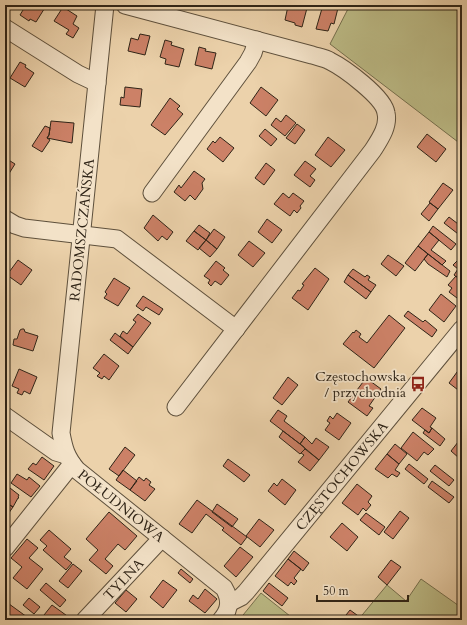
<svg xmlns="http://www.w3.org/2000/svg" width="467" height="625" viewBox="0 0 467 625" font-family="Cardo,serif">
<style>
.green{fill:#bcbb86;stroke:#76704e}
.building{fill:#cc8167;stroke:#2f2417}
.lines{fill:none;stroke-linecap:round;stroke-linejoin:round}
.minor-casing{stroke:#5e503c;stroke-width:19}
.minor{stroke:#f3e2c8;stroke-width:17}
.labels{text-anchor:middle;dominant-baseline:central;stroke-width:3.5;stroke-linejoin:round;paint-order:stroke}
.street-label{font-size:14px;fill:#2f2417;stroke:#f3e2c8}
.poi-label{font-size:14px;fill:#2f2417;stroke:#f3e2c8;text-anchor:end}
</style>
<rect width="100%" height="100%" fill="#ecd2ab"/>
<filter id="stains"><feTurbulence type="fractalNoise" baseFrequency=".005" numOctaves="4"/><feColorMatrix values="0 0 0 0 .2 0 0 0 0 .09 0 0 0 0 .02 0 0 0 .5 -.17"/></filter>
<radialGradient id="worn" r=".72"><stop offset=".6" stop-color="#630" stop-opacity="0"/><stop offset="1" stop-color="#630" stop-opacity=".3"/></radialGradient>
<path class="green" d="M350,5H450L462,14V145L330,44Z
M421,579L462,608V620H358L387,585L406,601Z
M261,593L295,620H239Z"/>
<path class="building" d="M26,5H44L46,6L36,22L30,19L29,21L20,15Z
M295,5L307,8L302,27L295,25V23L285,20L288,6L295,8Z
M323,5L338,8L334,24L331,23L328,31L316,29Z
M63,7L77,16L73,24L79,28L73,38L66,34L69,30L54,21Z
M140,34L150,36L145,55L128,51L131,38L138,40Z
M165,40L172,42L171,45L184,49L179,67L165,64L166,59L160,57Z
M199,47L206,49L205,51L216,53L212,69L195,65Z
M20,62L26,65L25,67L34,73L25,87L10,78Z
M125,87L142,89L140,107L120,105L121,97L124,98Z
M261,87L278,100L266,116L250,103Z
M170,98L180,106L177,109L183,114L165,135L151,125Z
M286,115L296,123L285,136L271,125L276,118L281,122Z
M51,121L74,123L72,143L47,138L49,135Z
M297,124L305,130L295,144L286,138Z
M45,126L50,128L49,135L47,138L50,140L42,152L32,146Z
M265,129L277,139L271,146L259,136Z
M427,134L446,149L436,162L417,147Z
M220,137L234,148L223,162L207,149L213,141L215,143Z
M328,137L345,150L331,167L315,155Z
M7,159L15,164L5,180V160Z
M305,161L316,169L310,176L315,180L310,187L294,175Z
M266,163L275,170L264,185L255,178Z
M194,171L205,179L202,183L203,189L195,200L190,195L185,201L174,192L179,185L181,188Z
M443,183L453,190L438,209L429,202Z
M283,193L289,198L293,193L304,201L300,206L301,208L297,213L294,210L290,216L274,204Z
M430,203L438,209L429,221L421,214Z
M153,215L173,232L167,240L162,236L158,241L144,228Z
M449,217L462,227V237L444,223Z
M267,219L282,230L272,243L258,232Z
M199,225L210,233L206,240L194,231Z
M433,226L456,244L451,250L429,232Z
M214,229L225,237L217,249L206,240Z
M194,231L206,240L198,250L186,241Z
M429,232L439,240L431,250L446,261L442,265L418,246Z
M206,240L217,249L210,257L199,248Z
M249,241L265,253L253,267L238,255Z
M418,246L428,254L415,271L405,263Z
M428,254L450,271L447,277L428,264L424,259Z
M388,255L404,266L396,276L381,264Z
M18,260L32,270L21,285L7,275Z
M216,261L225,268L223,270L229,275L221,285L215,281L211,286L208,283L210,280L204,276Z
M457,261L462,265V281L454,275L458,269L453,265Z
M315,268L329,279L308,310L292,298L298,290L300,291L304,285L302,284Z
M353,269L365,277L367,275L370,277L368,280L376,285L371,292L348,275Z
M348,275L371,292L366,299L344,282Z
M456,276L462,281L461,301L449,292L452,288L448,285Z
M114,278L130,288L118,306L104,298L107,294L105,292Z
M441,294L456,306L444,322L429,310Z
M143,296L163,309L159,315L146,307L143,311L136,306Z
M408,311L423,322L425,320L437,330L432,337L404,316Z
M138,314L151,323L133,347L120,336L123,331L127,334L136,322L133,320Z
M389,315L405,328L374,368L343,344L353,332L354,333L356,330L361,334L359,337L367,343Z
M22,329H24L25,332L38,336L33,351L13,345L14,339H17L20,330Z
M115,333L133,347L128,354L110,340Z
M104,354L119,366L109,380L104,376L102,379L97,376L100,373L93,368Z
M460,368L462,369V393L449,383Z
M19,369L37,377L30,394L24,391L22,395L17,393L19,389L12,386Z
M288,377L298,385L282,405L273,398Z
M366,378L381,389L378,393L381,395L378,398L376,396L369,406L373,408L367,416L348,402Z
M422,408L436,418L430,427L432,428L429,433L412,420Z
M278,410L287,416L284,421L305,437L300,444L270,421Z
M337,413L351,423L339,440L325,430L330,423L327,421L330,416L333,419Z
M432,428L445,439L440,446L423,433L425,430L429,433Z
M283,431L304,447L305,449L300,454L279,437Z
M413,432L434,449L428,455L424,452L417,461L401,448Z
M305,437L312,444L316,438L329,447L319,460L300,444Z
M462,437V455L459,458L451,451Z
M395,444L407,454L399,464L387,454Z
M125,447L135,455L119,476L109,469Z
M305,449L319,460L310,471L298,462L304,455L301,453Z
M387,454L399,464L395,470L400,473L397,477L392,474L388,478L375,469Z
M42,457L54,466L44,480L28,469L33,463L36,465Z
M228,459L250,475L244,482L223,466Z
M409,464L428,479L424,484L405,469Z
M435,465L454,480L449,486L430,471Z
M123,470L137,481L130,490L116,480Z
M17,474L27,480L29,477L40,486L31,497L11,483Z
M139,477L144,481L146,478L151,482L149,485L155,489L145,501L130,490Z
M282,479L296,490L285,505L268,491L274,483L277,486Z
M432,481L454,497L449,503L428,487Z
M357,484L372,496L368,502L371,505L366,511L363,508L358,515L342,503Z
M5,488L8,490L10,488L19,495L18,497L19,498H18L13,507L5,502Z
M197,500L247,537L241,545L222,530L224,528L206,514L192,533L179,524Z
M5,502L13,507L6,517L5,516Z
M217,504L238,519L232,527L212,512Z
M400,511L409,518L393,539L384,532Z
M109,512L137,536L125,550L118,544L105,559L113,566L106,574L89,560L98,550L86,539Z
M366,513L385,527L379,535L360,520Z
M259,519L274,530L260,547L246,536Z
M342,523L358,537L347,551L330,537Z
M49,530L71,549L64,557L72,563L66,570L43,550L47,546L40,540Z
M27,539L38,548L29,558L43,569L27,589L13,578L22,567L11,558Z
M240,547L253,557L236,577L224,566Z
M294,551L309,563L303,571L288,559Z
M288,559L301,569L294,578L297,581L294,585L291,582L288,586L275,576Z
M391,560L401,567L387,585L378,577Z
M73,564L82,571L68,588L59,581Z
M181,569L193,579L190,583L178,573Z
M163,580L177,590L163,608L150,597Z
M46,583L66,600L60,607L40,590Z
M269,583L288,598L282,606L263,591Z
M205,589L217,599L205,613L189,601L193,595L198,599Z
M126,590L137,599L126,612L115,603Z
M29,598L40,607L34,614L23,605Z
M5,601L27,617L24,620H15L5,613Z
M52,605L70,618L68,620H40Z
M350,610L361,618L360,620H342Z"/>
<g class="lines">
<g class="minor-casing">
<g id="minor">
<path id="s1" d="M105,5L61,433C64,449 66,457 77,470L224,588C231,600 230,610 221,620"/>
<path d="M125,5L312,55C318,57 325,58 330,61C344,68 384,97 386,113C389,126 380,139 373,150L176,407"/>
<path d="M5,28L78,74L97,83"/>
<path d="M152,193L248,62L253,53L257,40"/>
<path d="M5,219L15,225L24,228L117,239L236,329"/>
<path d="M5,416L56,452L66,455"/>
<path d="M5,548L72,464"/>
<path id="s2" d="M229,603L241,597L246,592L462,329"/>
<path id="s3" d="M85,620L162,538"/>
</g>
</g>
<use href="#minor" class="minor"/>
</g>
<defs>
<g id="bus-bare" transform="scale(1.2)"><path d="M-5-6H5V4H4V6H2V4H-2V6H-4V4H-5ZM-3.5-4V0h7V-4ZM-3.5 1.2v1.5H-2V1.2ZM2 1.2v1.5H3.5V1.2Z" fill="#8f2418" stroke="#f3e2c8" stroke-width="2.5" paint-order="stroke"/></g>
</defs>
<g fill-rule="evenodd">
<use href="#bus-bare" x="418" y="384"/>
</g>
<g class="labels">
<g class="street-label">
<text transform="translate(82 230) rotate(-84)">RADOMSZCZAŃSKA</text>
<text stroke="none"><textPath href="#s2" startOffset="171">CZĘSTOCHOWSKA</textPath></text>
<text stroke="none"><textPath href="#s1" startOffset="528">POŁUDNIOWA</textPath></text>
<text stroke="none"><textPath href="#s3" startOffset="56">TYLNA</textPath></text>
</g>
<g class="poi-label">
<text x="406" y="376">Częstochowska<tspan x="406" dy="16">/ przychodnia</tspan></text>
</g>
</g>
<rect width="467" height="625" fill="none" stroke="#ecd2ab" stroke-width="20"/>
<rect x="6" y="6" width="455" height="613" fill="none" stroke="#2f2417" stroke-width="2"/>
<rect x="10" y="10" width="447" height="605" fill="none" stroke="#2f2417"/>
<path d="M317 595v6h91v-6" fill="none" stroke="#2f2417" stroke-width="2"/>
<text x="323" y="595" font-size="12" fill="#2f2417" stroke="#f3e2c8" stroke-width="3" paint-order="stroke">50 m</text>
<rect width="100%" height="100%" filter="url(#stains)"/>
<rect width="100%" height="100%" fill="url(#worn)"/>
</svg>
